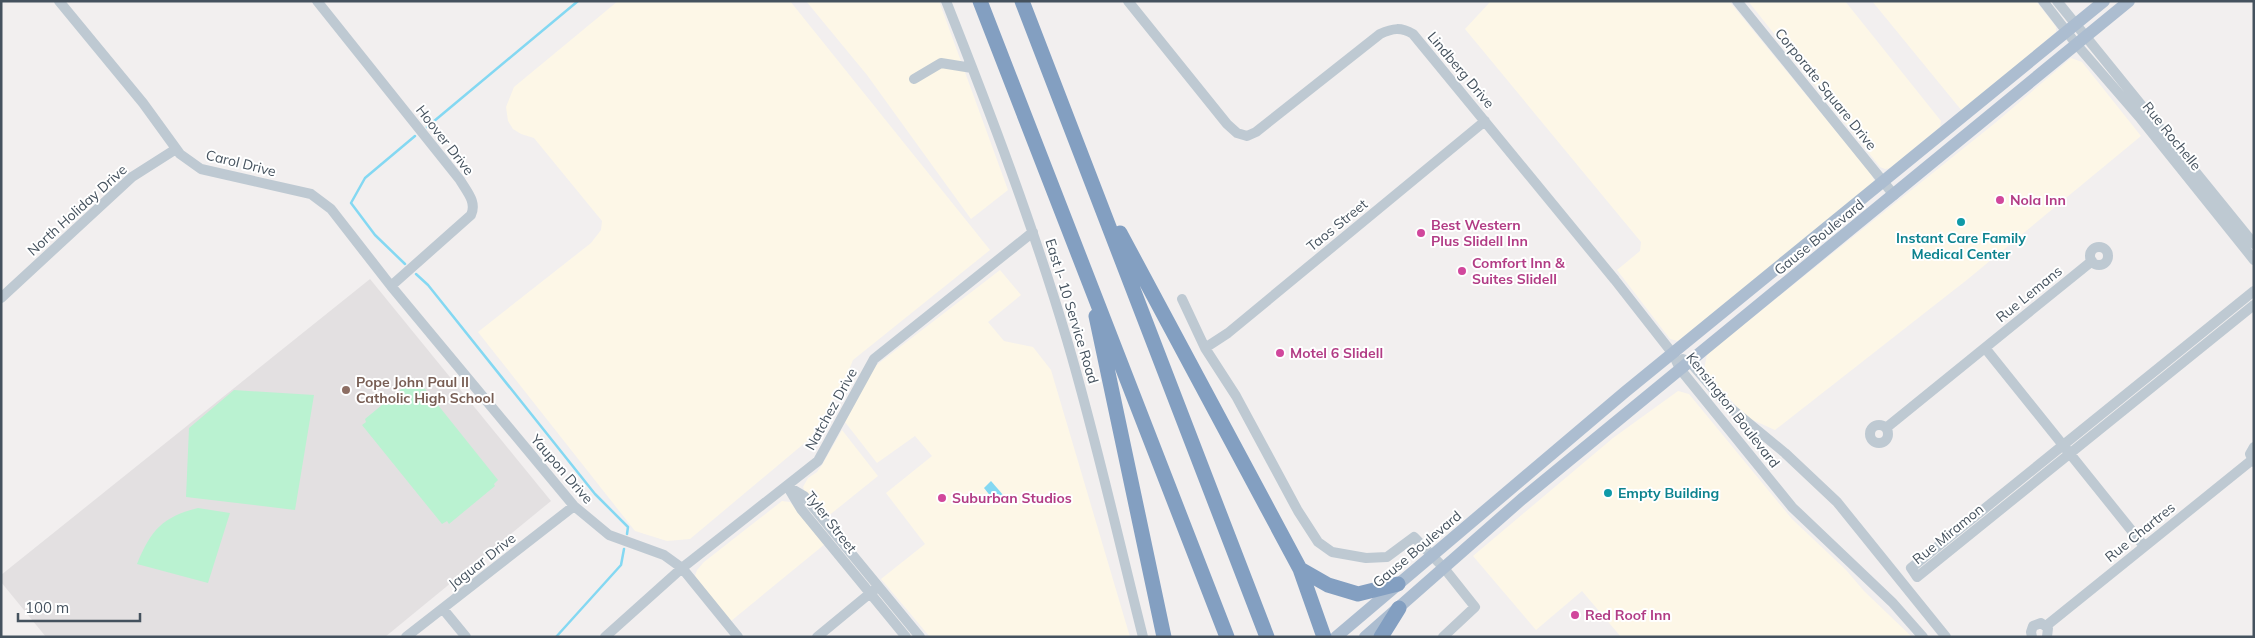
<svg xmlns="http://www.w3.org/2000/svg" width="2255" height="638" viewBox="0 0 2255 638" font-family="Mulish,sans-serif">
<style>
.commercial{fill:#fdf7e7}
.education{fill:#e3e0e1}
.green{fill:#baf2d1}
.water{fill:#84d8f2}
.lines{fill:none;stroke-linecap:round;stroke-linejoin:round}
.stream{stroke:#84d8f2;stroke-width:2.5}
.minor{stroke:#bec9d2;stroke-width:10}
.major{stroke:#acbdd0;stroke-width:12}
.highway{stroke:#839fc1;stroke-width:15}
.hotel-dot{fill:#d1479c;stroke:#fff;stroke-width:2}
.culture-dot{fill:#0f9aa8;stroke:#fff;stroke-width:2}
.education-dot{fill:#8d6e63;stroke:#fff;stroke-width:2}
.labels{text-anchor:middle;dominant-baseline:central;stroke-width:4;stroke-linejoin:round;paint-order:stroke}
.street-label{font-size:14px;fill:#45525e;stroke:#fff}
.hotel-label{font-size:14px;font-weight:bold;fill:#b23c85;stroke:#fff;text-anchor:start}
.culture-label{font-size:14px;font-weight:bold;fill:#0d838f;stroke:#fff}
.education-label{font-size:14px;font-weight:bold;fill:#785e54;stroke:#fff;text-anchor:start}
</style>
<rect width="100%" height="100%" fill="#f2efef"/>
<path class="commercial" d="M618,1H790L990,250L853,360L845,380L813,436L690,539L667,541L635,531L478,332L591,243L601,230L602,221L534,138L521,134L513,129L508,121L506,107L514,87Z
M806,1H939L1008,190L971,219L867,75Z
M1491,1H1729L1871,174L1874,180L1872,184L1678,341L1670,339L1617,270L1640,251L1641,242L1465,29Z
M1748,1H1845L1941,121L1940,127L1890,168L1885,169L1880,167Z
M1872,1H2036L2056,27V32L1962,111Z
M2071,58L2082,62L2141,136L1968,279L1775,430L1746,417L1704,370L1707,354L1995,123Z
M1000,270L1021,295L988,322L1004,341L1033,347L1051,370L1130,637H930L881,579L925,544L886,493L932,456L915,436L877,463L845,422L874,367Z
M1678,391L1689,394L1792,519L1846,570L1864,591L1912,637H1621L1582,591L1536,630L1473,556L1613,438Z
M842,430L878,476L827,517L805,492L803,487L808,478L817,472L822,465Z
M782,501L790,502L825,544L731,621L698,580L695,576L697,570L704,562Z"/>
<path class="education" d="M370,279L551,501L385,637H46L1,582V575Z"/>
<path class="green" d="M418,380L498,480L494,484L495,486L449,524L447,521L442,524L362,425L366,422L365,419L411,381L413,384Z
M234,390L314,395L295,510L186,497L189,428Z
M198,508L230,513L208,583L137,564C151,530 162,517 198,508Z"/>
<path class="water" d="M991,481L1004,496L996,503L984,488Z"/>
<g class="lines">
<path class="stream" d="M427,127L578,1
M405,264L375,235L351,203L365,178L415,136
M416,274L428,285L595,494L628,527L627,534
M556,637L621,565L624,549"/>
<path class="minor" d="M59,1L143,103L180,154L201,169L311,194L331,209L391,286L574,506L609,535L664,555L682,568L738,637
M317,1L460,180C467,192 477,202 471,215L391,286
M946,1C990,112 1033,225 1067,340C1096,438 1118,538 1143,637
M1128,1L1227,124L1237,133L1247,136L1256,132L1380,34C1393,28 1401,27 1413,34L1615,280L1673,354L1680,369L1792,507L1892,602L1923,637
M1737,1L1894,195
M2043,1L2077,45L2141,119L2254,260
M2057,1L2254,244
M914,79L941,63L972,68
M2090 256a9 9 0 1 1 18 0a9 9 0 1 1-18 0Z
M2254,291L1911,568L1917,577L2254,305
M1,298L132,177L176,149
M1182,299L1205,348L1236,396L1298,511L1318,542L1332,552L1366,558L1387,557L1414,537L1444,568L1475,607L1443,637
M1205,348L1228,333L1485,121
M1985,348L2144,546
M1683,359L1690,362L1728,406L1785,453L1837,502L1946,637
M1870 434a9 9 0 1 1 18 0a9 9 0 1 1-18 0Z
M1886,428L2092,261
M2254,447L2250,454L2254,462
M787,486L804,496L920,637
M789,489L801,509L906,637
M443,609L466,637
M2046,626L2252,460
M406,637L574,506
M605,637L682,568L818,461L874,359L1033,232
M817,637L874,590
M2032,637L2031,632L2033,626L2041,623L2048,628L2047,637"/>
<path class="major" d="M1336,637L1625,392L2104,1
M1365,637L1522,499L2129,1"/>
<path class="highway" d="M980,1L1227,637
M1022,1L1267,637
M1120,233L1300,569L1324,637
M1096,316L1164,637
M1300,569L1328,585L1358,594L1398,584
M1381,637L1399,608"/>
</g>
<g class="hotel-dot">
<circle cx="2000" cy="200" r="5"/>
<circle cx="1421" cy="233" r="5"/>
<circle cx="1462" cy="271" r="5"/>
<circle cx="1280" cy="353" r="5"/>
<circle cx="942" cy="498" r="5"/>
<circle cx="1575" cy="615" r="5"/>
</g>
<g class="culture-dot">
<circle cx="1961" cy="222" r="5"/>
<circle cx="1608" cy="493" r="5"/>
</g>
<circle class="education-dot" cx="346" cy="390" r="5"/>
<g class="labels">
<g class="street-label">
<text transform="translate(1461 70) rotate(50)">Lindberg Drive</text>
<text transform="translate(1826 89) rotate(51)">Corporate Square Drive</text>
<text transform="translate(2172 136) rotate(51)">Rue Rochelle</text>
<text transform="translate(445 140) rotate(52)">Hoover Drive</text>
<text transform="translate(241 163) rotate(14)">Carol Drive</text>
<text transform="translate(77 210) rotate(-42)">North Holiday Drive</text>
<text transform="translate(1337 225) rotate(-39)">Taos Street</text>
<text transform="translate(1819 237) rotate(-39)">Gause Boulevard</text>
<text transform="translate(2029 294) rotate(-39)">Rue Lemans</text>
<text transform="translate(1072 311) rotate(73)">East I- 10 Service Road</text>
<text transform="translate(831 409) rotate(-61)">Natchez Drive</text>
<text transform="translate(1733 410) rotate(52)">Kensington Boulevard</text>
<text transform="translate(562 469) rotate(49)">Yaupon Drive</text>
<text transform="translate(831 522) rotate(52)">Tyler Street</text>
<text transform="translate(2140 532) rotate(-39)">Rue Chartres</text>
<text transform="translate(1948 534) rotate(-39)">Rue Miramon</text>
<text transform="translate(1417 549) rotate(-40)">Gause Boulevard</text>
<text transform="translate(482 561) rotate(-38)">Jaguar Drive</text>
</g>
<g class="hotel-label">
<text x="2010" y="200">Nola Inn</text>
<text x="1431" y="225">Best Western<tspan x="1431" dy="16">Plus Slidell Inn</tspan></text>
<text x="1472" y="263">Comfort Inn &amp;<tspan x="1472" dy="16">Suites Slidell</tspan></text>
<text x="1290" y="353">Motel 6 Slidell</text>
<text x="952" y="498">Suburban Studios</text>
<text x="1585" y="615">Red Roof Inn</text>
</g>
<g class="culture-label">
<text x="1961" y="238">Instant Care Family<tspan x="1961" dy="16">Medical Center</tspan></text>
<text x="1618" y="493" text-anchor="start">Empty Building</text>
</g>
<g class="education-label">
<text x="356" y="382">Pope John Paul II<tspan x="356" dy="16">Catholic High School</tspan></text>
</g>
</g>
<rect width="2255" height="638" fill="none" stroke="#45525e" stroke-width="5"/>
<path d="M18 613v8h122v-8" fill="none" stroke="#45525e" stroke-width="2.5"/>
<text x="25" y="613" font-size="15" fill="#45525e" stroke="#ffffff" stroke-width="4" paint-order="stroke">100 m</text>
</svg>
